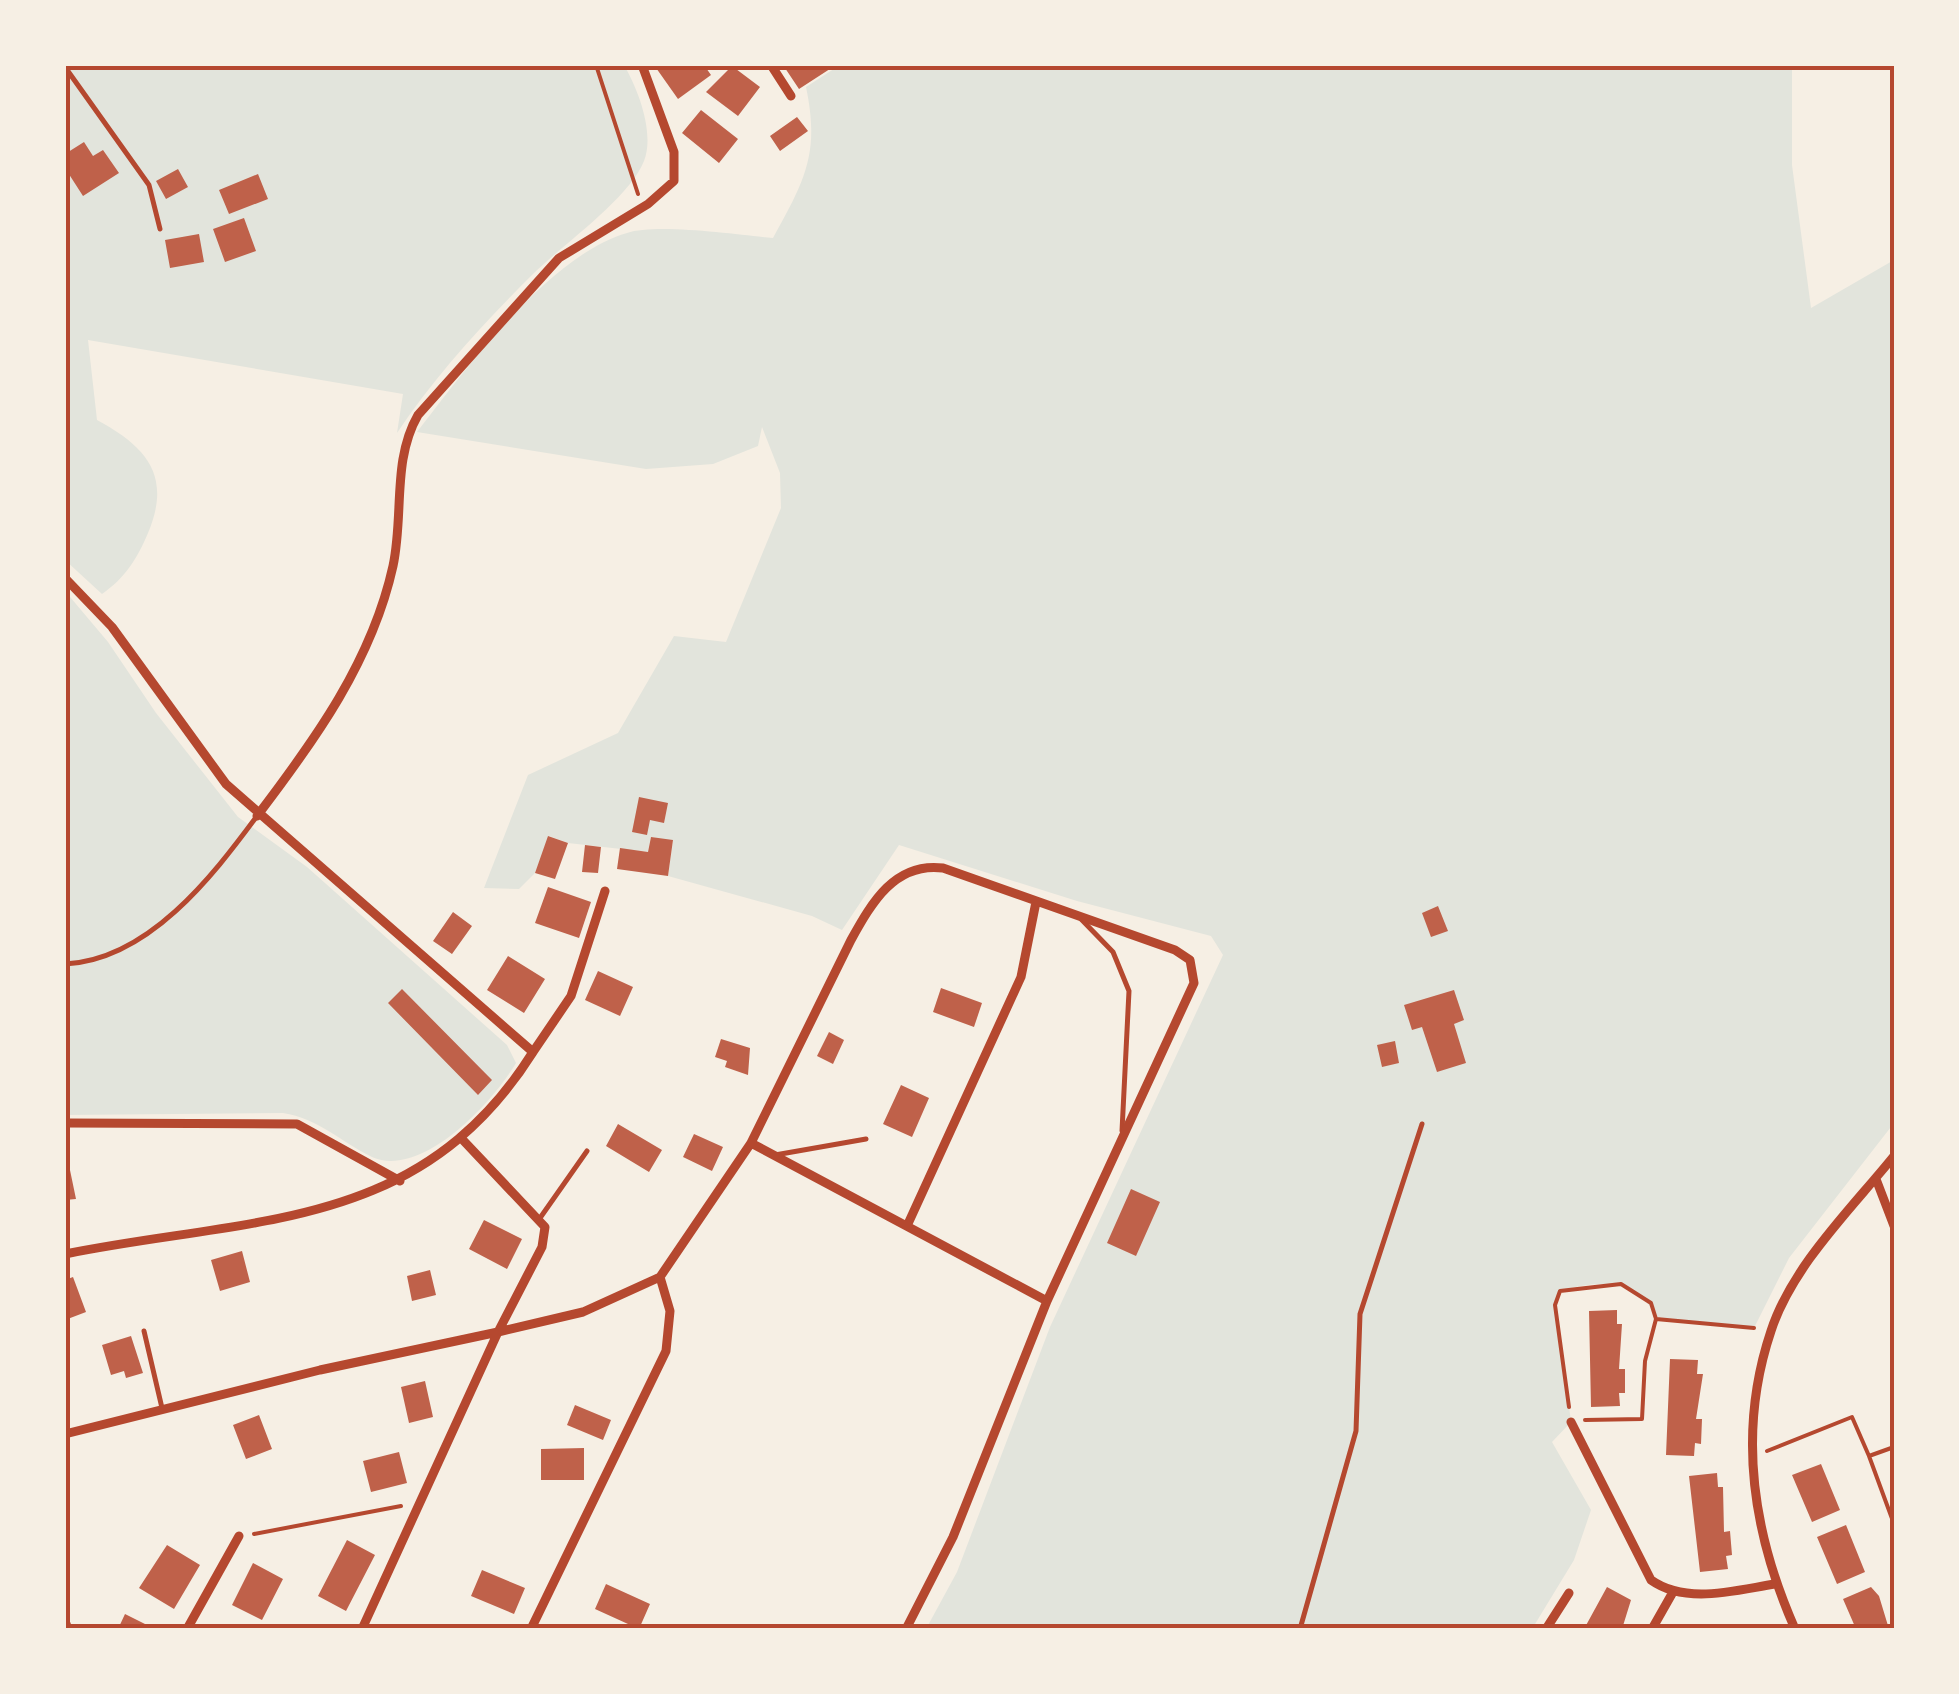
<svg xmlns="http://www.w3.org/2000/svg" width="1959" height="1694" viewBox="0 0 1959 1694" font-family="Lora,serif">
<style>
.green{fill:#e2e4dc}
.building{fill:#bf614a}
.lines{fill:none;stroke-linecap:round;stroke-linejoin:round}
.path{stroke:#b5482f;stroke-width:4}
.service{stroke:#b5482f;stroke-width:5}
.minor{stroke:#b5482f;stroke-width:9}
.neatline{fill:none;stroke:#b5482f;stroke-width:4}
</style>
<rect width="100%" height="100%" fill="#f6efe4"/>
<path class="green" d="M65,65H624C638,89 655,133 644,161C629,199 563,244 532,275C483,324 435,376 397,433L403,394L88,340L97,420C147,447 172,476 148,533C137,559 125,578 102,594L65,560Z
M840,65H1792V165L1811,308L1894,260V1123L1789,1258L1754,1328L1656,1319C1641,1277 1597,1280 1560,1291L1556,1300L1571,1422L1552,1442L1591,1510L1574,1560L1532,1629H926L957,1572L1050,1327L1223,955L1211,936L1077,901L899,845L842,930L812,916L668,876L673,841L651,837L648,852L568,843L549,836L535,873L519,889L484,888L528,775L618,733L674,636L726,642L781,508L780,473L762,427L758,446L713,464L646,469L417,432C466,369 548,256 627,233C657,223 739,235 773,238C805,180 820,153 806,87Z
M65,591L108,642L156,713L238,817L307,867L507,1045L516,1063C493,1102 422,1179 372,1157C341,1142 318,1118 283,1113L65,1115Z"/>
<path class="building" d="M654,65H704L711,75L678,99Z
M783,65H836L799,89Z
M732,66L760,87L738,116L706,92Z
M701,110L738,139L719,163L682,133Z
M797,117L808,131L780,151L770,136Z
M84,142L93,156L103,150L119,173L83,196L65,168V154Z
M178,169L188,187L166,199L156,181Z
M258,174L268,199L229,214L219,190Z
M244,218L256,251L225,262L213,229Z
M199,234L204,262L170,268L165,240Z
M639,797L668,803L664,823L650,820L647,835L632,832Z
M548,836L568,843L555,879L535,873Z
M651,837L673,840L668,876L617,869L620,848L648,852Z
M585,845L601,847L598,873L582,872Z
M548,887L591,902L579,938L535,923Z
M1438,906L1448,931L1431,937L1422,913Z
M453,912L472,926L452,954L433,941Z
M508,956L545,979L524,1013L487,990Z
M598,971L633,987L620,1016L585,1000Z
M941,988L982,1003L974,1027L933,1012Z
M402,989L492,1080L478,1095L388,1003Z
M1454,990L1464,1020L1454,1024L1466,1063L1437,1072L1422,1027L1412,1030L1404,1005Z
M829,1032L844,1040L833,1064L817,1056Z
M721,1039L750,1048L748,1075L725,1067L727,1061L715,1057Z
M1395,1041L1399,1063L1382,1067L1377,1045Z
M901,1085L929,1098L912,1137L883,1124Z
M618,1124L662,1150L649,1172L606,1146Z
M694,1134L723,1147L712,1171L683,1157Z
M65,1146L76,1199L65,1200Z
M1131,1189L1160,1202L1136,1256L1107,1243Z
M484,1220L522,1239L507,1269L469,1249Z
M242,1251L250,1282L220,1291L211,1260Z
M430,1270L436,1295L412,1301L407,1276Z
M73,1277L86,1312L65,1320V1280Z
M1617,1310V1324H1622L1619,1369H1625V1393H1619L1620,1406L1591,1407L1589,1311Z
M131,1336L143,1373L126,1378L124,1371L111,1375L102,1345Z
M1670,1359L1698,1360L1697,1374H1703L1696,1419H1702L1701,1444L1695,1443L1694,1456L1666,1455Z
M425,1381L433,1417L409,1423L401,1387Z
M575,1405L611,1420L603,1440L567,1425Z
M259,1415L272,1449L246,1459L233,1425Z
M584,1448V1480H541V1449Z
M399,1452L407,1483L371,1492L363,1461Z
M1821,1464L1840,1510L1812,1522L1792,1475Z
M1717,1473L1718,1487H1723L1724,1532L1730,1531L1732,1555L1726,1556L1728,1569L1700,1572L1689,1476Z
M1846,1525L1865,1572L1837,1584L1817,1537Z
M347,1540L375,1555L346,1611L318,1596Z
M167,1545L200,1565L174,1609L139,1588Z
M253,1563L283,1579L262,1620L232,1605Z
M482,1570L525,1588L514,1614L471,1596Z
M606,1584L650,1604L639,1629L595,1609Z
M1607,1587L1631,1600L1622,1629H1584Z
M1871,1587L1879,1596L1889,1629H1856L1843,1599Z
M125,1614L155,1629H118Z"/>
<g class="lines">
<path class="path" d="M596,65L638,194
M1569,1407L1555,1305L1560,1291L1621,1284L1651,1303L1656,1319L1754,1328
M1585,1420L1642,1419L1645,1361L1656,1319
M1767,1451L1852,1417L1869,1456L1894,1447
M1869,1456L1894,1524
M254,1534L401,1506"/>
<path class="service" d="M65,67L149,185L160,229
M1081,919L1113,952L1129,991L1122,1131
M65,964C148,960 212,877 257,816
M775,1155L866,1139
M540,1218L587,1151
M144,1331L162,1408
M1300,1629L1356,1431L1360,1314L1422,1124"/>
<path class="minor" d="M771,65L791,96
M65,578L112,627L226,784L533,1052C419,1233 252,1216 65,1254
M257,816C315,740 372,661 393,566C404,515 392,460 418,415L559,258L648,204L674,181V152L642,65
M533,1052L571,996L605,891
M65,1123L297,1124L400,1181
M461,1138L545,1227L542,1247L498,1332L583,1312L660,1277L670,1311L666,1351L531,1629
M751,1143L1047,1301
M1876,1179L1894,1226
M907,1226L1021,977L1036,902
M660,1277L751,1143L851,940C872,902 895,862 943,868L1175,950L1190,960L1194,983L1047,1301L953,1537L906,1629
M1571,1422L1651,1580C1686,1605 1736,1590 1775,1584
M65,1434L320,1370L498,1332
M65,1621L68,1629
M187,1629L239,1536
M362,1629L498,1332
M1546,1629L1569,1593
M1652,1629L1673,1592
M1795,1629C1753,1534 1737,1432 1771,1331C1792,1266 1852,1208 1894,1156"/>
</g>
<rect width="1959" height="1694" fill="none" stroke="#f6efe4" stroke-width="135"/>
<rect x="68" y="68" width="1824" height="1558" class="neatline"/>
</svg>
